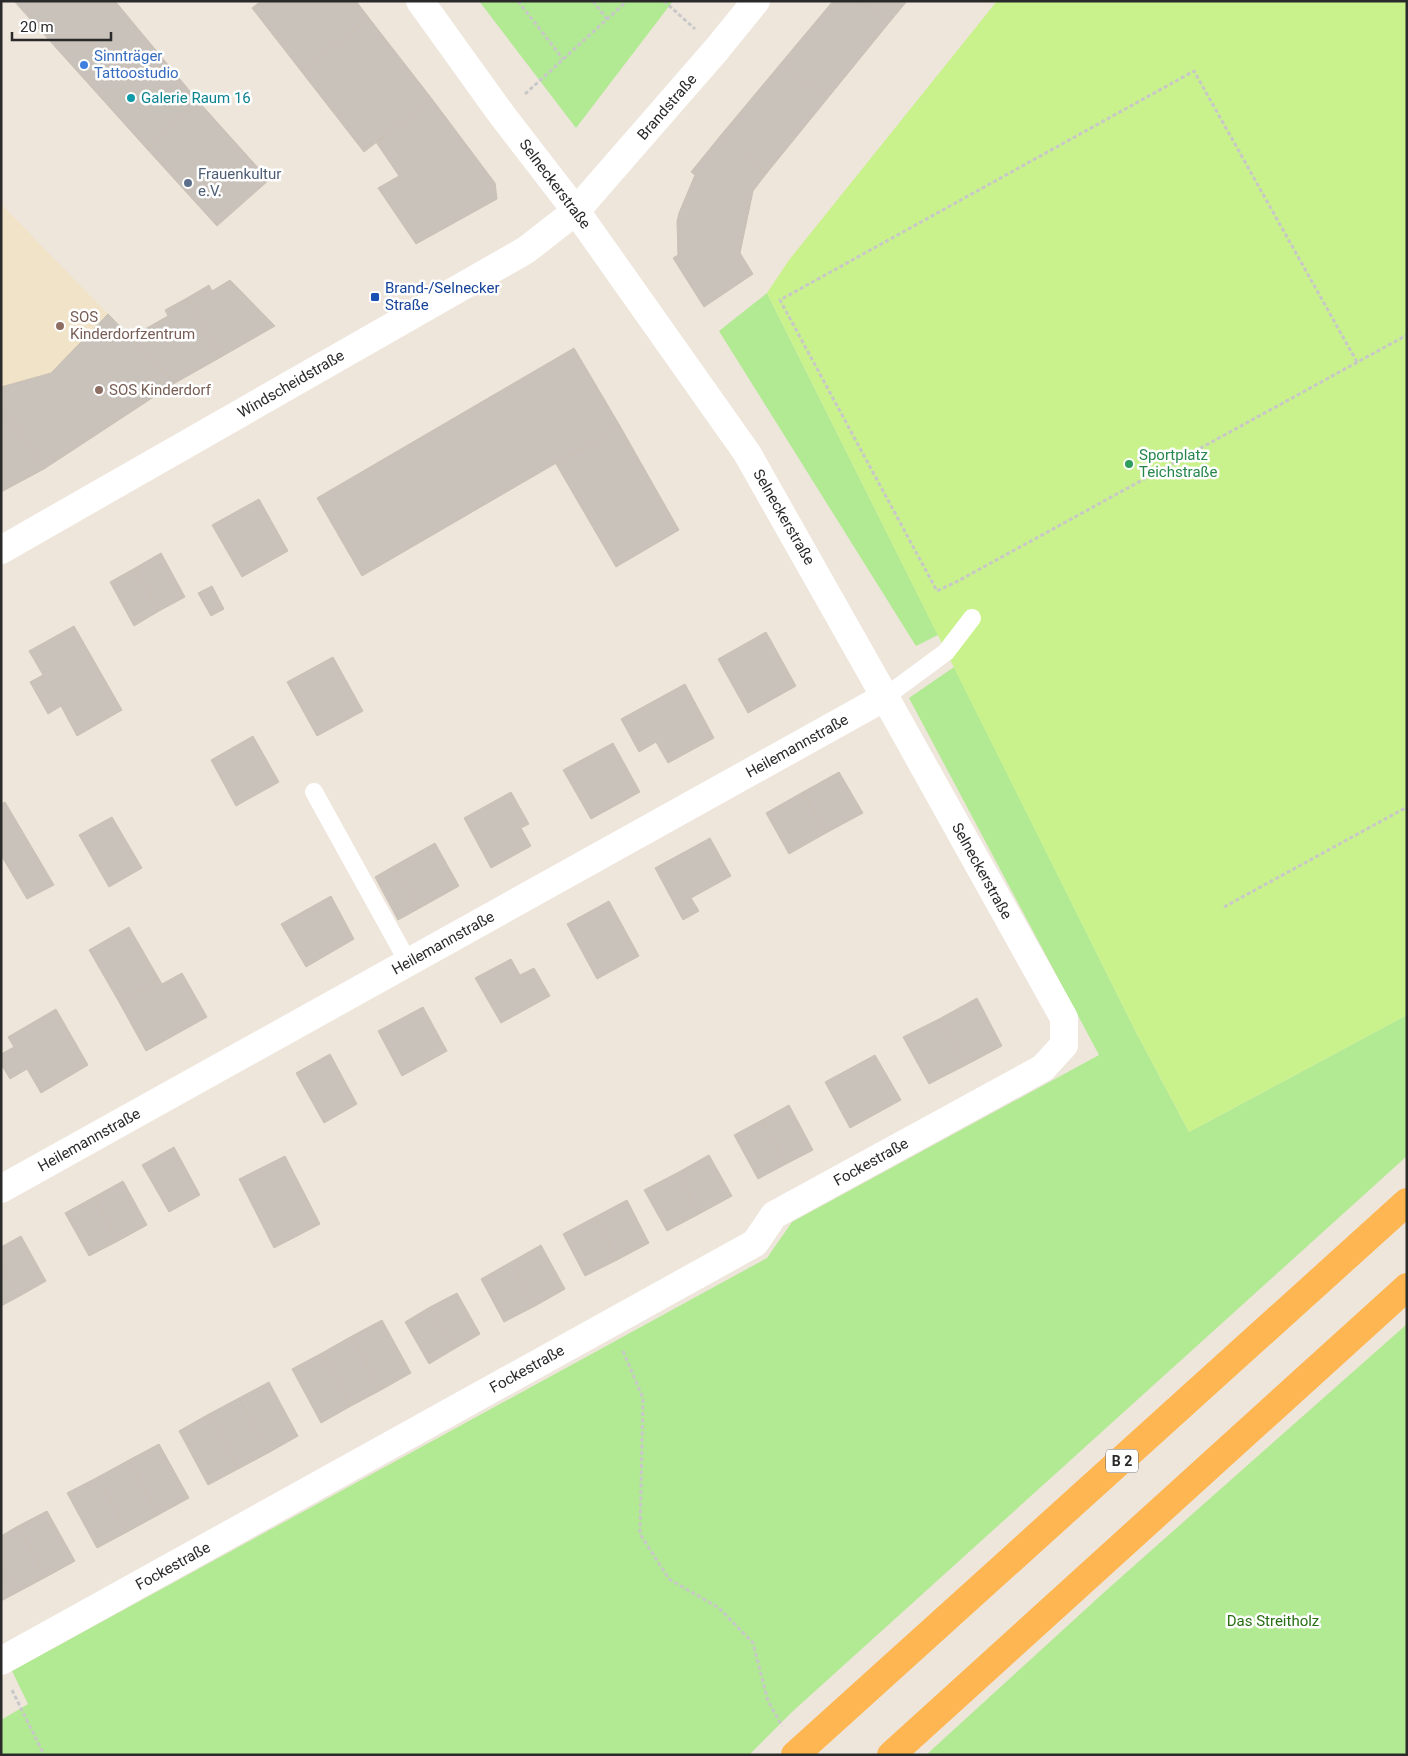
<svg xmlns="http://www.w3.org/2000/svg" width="1408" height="1756" viewBox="0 0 1408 1756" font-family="Roboto,sans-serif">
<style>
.education{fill:#f1e3c8}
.green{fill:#b1ea92}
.pitch{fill:#c9f28c}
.building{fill:#c9c2ba;stroke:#c9c1b4}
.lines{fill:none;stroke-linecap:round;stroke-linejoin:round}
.path{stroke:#c8c8c8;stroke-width:3;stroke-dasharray:4 2.5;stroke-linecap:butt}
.service{stroke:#fff;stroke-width:18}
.minor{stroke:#fff;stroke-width:28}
.tertiary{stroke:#fff;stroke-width:28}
.trunk{stroke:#feb652;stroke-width:28}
.shop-dot{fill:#3f7fe0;stroke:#fff;stroke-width:2}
.culture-dot{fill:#0f9aa8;stroke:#fff;stroke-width:2}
.service-dot{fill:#5c6f8a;stroke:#fff;stroke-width:2}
.transit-dot{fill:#1a4fb4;stroke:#fff;stroke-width:2}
.education-dot{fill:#8d6e63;stroke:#fff;stroke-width:2}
.leisure-dot{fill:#2e9e5b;stroke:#fff;stroke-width:2}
.labels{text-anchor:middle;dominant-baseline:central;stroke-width:5;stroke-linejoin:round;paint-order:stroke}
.shield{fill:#fff;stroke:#6a6a6a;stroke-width:1}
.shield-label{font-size:14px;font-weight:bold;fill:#2a2a2a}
.shop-label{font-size:15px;fill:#366cbe;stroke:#fff;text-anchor:start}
.culture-label{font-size:15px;fill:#0d838f;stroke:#fff;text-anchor:start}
.street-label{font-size:15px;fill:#2a2a2a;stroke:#fff}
.service-label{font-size:15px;fill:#4e5e75;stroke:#fff;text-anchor:start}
.transit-label{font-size:15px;fill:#164399;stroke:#fff;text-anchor:start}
.education-label{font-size:15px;fill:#785e54;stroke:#fff;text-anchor:start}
.leisure-label{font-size:15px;fill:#27864d;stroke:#fff;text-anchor:start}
.park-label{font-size:15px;fill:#276f13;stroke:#fff}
</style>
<rect width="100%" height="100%" fill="#eee5db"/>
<path class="education" d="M1,204L175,383L44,469L1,406Z"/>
<path class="green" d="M479,1H673L576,128Z
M767,293L938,635L916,646L719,331Z
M954,667L1137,1034L1189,1132L1407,1015V1156L792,1712L749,1755H1V1720L28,1704L12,1671L767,1258L792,1222L1099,1055L909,698Z
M1407,1324V1755H926L1110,1587Z"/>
<path class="pitch" d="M997,1H1407V1015L1189,1132L1137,1034L767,293L789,260Z"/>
<path class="building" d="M14,1H115L199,102L147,149Z
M261,1H356L369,18L301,71L252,8Z
M833,1H861L888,24L827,99L782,62Z
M861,1H907L888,24Z
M369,18L432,99L364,152L301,71Z
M782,62L827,99L766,174L721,135Z
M432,99L495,183L497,199L416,244L378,188L399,176L376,142Z
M199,102L269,180L217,226L147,149Z
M721,135L766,174L753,191L740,253L753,274L704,307L673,258L678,255L677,222L679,213L695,175L691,172Z
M230,280L275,326L221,357L187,298L209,285L212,291Z
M187,298L221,357L175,383L131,337L168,316L165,310Z
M108,314L175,383L44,469L1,406V387L51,373Z
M574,348L620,426L362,576L317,498Z
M1,406L44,469L1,492Z
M620,426L679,530L616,567L556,464Z
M259,499L288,551L242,577L212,525Z
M161,553L185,597L159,611L135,568Z
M135,568L159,611L134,626L110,582Z
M212,586L224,609L211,616L198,593Z
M74,626L122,710L77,736L61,706L48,714L30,682L43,675L29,651Z
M766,632L796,686L748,713L718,659Z
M333,657L363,711L317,736L287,682Z
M685,684L714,738L668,763L656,742L639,752L621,719Z
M253,736L279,782L236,806L211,760Z
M613,743L640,792L591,819L563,770Z
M839,772L863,813L826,833L803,792Z
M511,792L529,824L521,828L531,846L491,868L464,818Z
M803,792L826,833L789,854L766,813Z
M5,802L54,885L27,899L1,855V804Z
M112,817L142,868L109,887L79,835Z
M710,838L731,876L691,898L699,911L683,920L655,868Z
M435,843L459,886L418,909L394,866Z
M394,866L418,909L398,920L375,877Z
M331,896L354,939L306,967L281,924Z
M609,901L639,956L597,979L567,924Z
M129,927L159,979L119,1002L89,950Z
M511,959L520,975L534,968L550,996L501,1023L475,978Z
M182,973L207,1017L146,1051L119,1002L159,979L162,984Z
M977,998L1002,1046L964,1066L939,1019Z
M423,1007L447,1051L402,1076L378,1031Z
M56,1009L88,1065L41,1093L27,1069L10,1079L1,1064V1054L14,1047L8,1037Z
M939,1019L964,1066L929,1084L903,1037Z
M330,1054L357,1104L324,1123L296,1073Z
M875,1055L901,1100L850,1128L825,1082Z
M789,1105L813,1150L786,1164L762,1120Z
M762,1120L786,1164L758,1179L734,1135Z
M174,1147L200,1195L169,1212L142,1165Z
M709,1155L732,1196L699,1214L677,1173Z
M285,1156L320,1224L274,1248L239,1179Z
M677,1173L699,1214L667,1231L644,1190Z
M123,1181L147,1225L118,1241L94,1197Z
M94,1197L118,1241L89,1256L65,1213Z
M627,1200L649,1243L617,1260L595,1217Z
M595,1217L617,1260L585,1276L563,1234Z
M21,1236L46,1281L18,1297L1,1267V1247Z
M541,1245L565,1289L535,1306L511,1262Z
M511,1262L535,1306L504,1322L481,1279Z
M1,1267L18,1297L1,1306Z
M457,1293L480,1334L454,1349L430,1307Z
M430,1307L454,1349L429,1364L405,1322Z
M382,1320L411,1373L381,1390L352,1336Z
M352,1336L381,1390L351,1406L322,1353Z
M322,1353L351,1406L321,1423L292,1369Z
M269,1382L298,1436L268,1453L239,1398Z
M239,1398L268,1453L238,1469L209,1414Z
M209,1414L238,1469L208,1485L179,1431Z
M159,1444L189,1498L158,1515L129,1460Z
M129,1460L158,1515L127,1532L98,1477Z
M98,1477L127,1532L97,1548L67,1493Z
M47,1511L75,1561L46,1577L18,1526Z
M18,1526L46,1577L16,1593L1,1566V1536Z
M1,1566L16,1593L1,1601Z"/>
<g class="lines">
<path class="path" d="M518,1L563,59
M593,1L607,19
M664,1L695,29
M525,94L627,1
M1357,362L1194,71L780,300L937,591L958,581L1407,335
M1224,907L1407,807
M623,1351L643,1398L640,1534L669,1579L719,1608L753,1643L768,1701L782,1726
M12,1690L44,1755"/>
<path class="service" d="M885,697L946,652L972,618
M314,792L408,962"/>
<path class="minor" d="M1,1189L885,697
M1,1661L755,1243L774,1215L1043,1068L1064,1045V1018L885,697L747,453L576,211L502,115L420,1"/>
<path class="tertiary" d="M1,550L526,250L576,211L717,49L756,1"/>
<path class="trunk" d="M795,1755L1407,1202
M891,1755L1407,1287"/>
</g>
<circle class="shop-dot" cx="84" cy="65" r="5"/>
<circle class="culture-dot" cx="131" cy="98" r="5"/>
<circle class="service-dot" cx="188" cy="183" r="5"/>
<rect class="transit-dot" x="370" y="292" width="10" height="10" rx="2.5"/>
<g class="education-dot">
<circle cx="60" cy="326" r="5"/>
<circle cx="99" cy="390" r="5"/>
</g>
<circle class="leisure-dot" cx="1129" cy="464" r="5"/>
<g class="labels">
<rect class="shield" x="1106" y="1449.5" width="32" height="23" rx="4"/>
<g class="shield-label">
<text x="1122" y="1461">B 2</text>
</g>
<g class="shop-label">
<text x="94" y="56">Sinnträger<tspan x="94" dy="17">Tattoostudio</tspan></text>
</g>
<g class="culture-label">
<text x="141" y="98">Galerie Raum 16</text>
</g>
<g class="street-label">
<text transform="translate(667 107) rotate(-49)">Brandstraße</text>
<text transform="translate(555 184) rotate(53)">Selneckerstraße</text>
<text transform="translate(291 384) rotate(-30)">Windscheidstraße</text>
<text transform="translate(784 517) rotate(60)">Selneckerstraße</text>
<text transform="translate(797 746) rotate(-29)">Heilemannstraße</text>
<text transform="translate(982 871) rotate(61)">Selneckerstraße</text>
<text transform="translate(443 943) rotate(-29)">Heilemannstraße</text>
<text transform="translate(89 1140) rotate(-29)">Heilemannstraße</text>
<text transform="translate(871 1162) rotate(-29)">Fockestraße</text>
<text transform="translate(527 1369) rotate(-29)">Fockestraße</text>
<text transform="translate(173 1566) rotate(-29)">Fockestraße</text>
</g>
<g class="service-label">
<text x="198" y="174">Frauenkultur<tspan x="198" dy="17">e.V.</tspan></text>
</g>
<g class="transit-label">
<text x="385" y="288">Brand-/Selnecker<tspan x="385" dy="17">Straße</tspan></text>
</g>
<g class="education-label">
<text x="70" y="317">SOS<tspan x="70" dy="17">Kinderdorfzentrum</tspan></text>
<text x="109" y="390">SOS Kinderdorf</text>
</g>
<g class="leisure-label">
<text x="1139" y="455">Sportplatz<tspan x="1139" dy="17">Teichstraße</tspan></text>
</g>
<g class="park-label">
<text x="1273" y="1621">Das Streitholz</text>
</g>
</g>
<rect width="1408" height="1756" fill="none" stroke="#2a2a2a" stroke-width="5"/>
<path d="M12 32v8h99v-8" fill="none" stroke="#2a2a2a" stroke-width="2.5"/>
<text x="20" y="32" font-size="15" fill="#2a2a2a" stroke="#ffffff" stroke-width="4" paint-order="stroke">20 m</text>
</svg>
